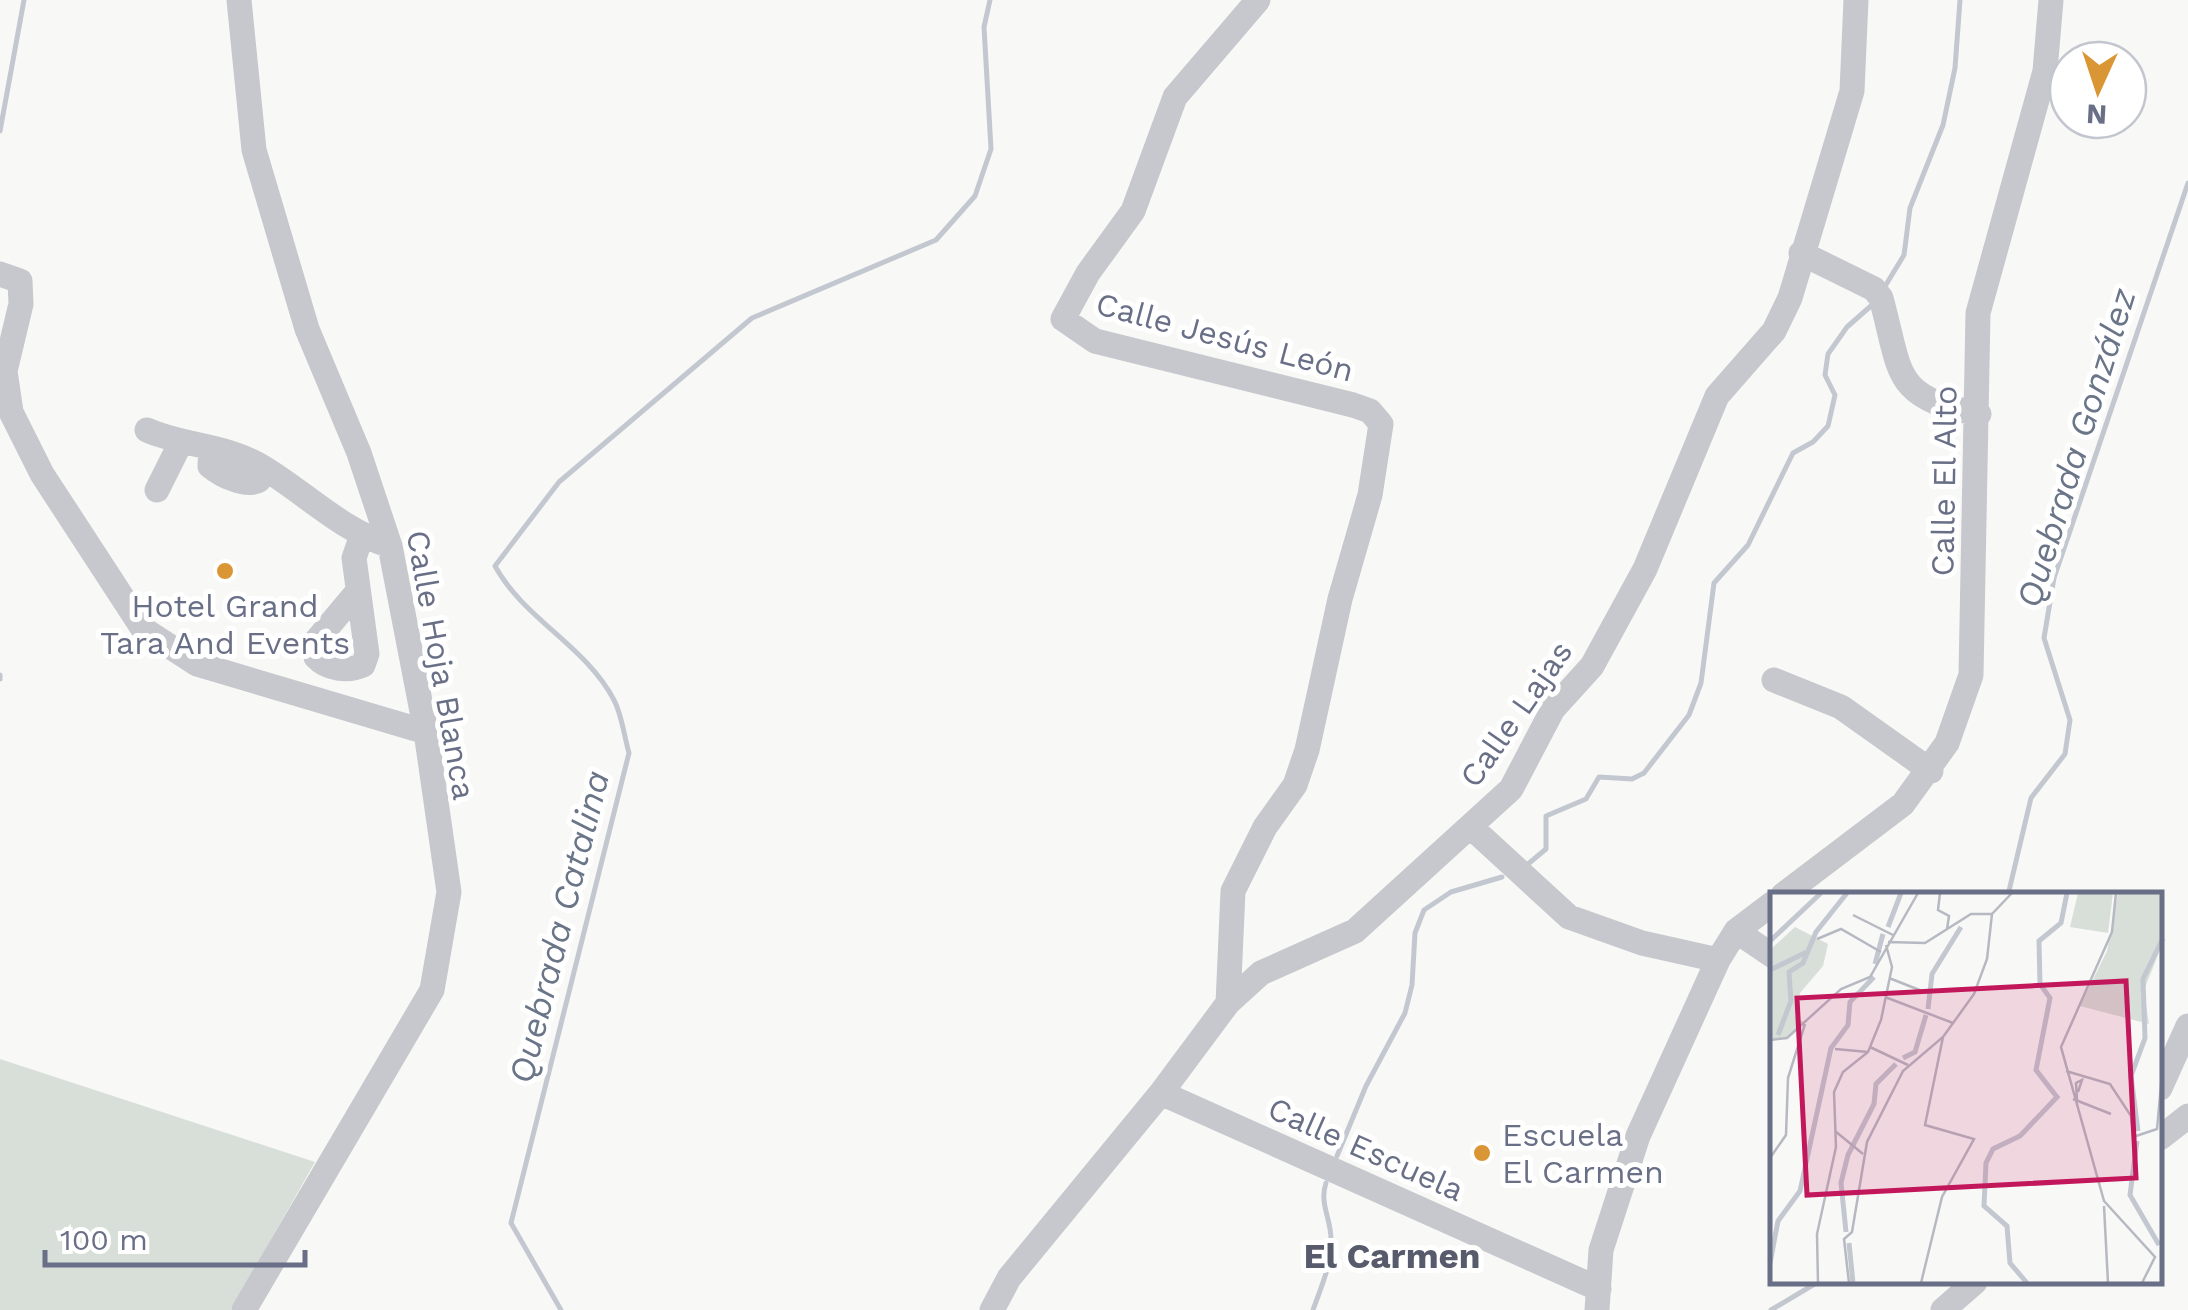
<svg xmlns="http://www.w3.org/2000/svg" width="2188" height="1310" viewBox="0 0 2188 1310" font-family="'Work Sans',sans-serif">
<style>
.green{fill:#d8dfd8}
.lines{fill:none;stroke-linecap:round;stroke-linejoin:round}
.stream{stroke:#c3c8d0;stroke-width:5}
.minor{stroke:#c7c8cd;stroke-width:25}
.poi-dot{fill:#da9634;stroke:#fff;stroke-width:4}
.labels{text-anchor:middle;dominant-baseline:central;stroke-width:10;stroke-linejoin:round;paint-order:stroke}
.street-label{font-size:32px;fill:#696f86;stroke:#fff}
.poi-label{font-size:32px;fill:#696f86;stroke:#fff}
.water-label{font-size:35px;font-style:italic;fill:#6a7588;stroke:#fff}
.neighbourhood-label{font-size:35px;font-weight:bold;fill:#575b6b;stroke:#fff}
.inset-river{fill:none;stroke:#c3c8d0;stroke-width:5}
.inset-road{fill:none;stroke:#b6b9c2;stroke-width:2.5}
.view{fill:#c2185b;fill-opacity:0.15;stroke:#c2185b;stroke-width:5}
.inset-edge{fill:none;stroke:#696f86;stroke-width:5}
</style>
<rect width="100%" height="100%" fill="#f8f8f6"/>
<path class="green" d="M0,1059L315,1162L231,1310H0Z"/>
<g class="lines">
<path class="stream" d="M0,131L24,0
M1884,288L1904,255L1910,208L1943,125L1955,68L1960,0
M0,675V679
M1528,864L1546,849V816L1586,799L1599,777L1632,779L1644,773L1689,715L1701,683L1714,583L1748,545L1793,453L1813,442L1828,426L1835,395L1825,375L1828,354L1847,327L1872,305
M2008,895L2031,798L2065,754L2070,720L2044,638L2054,578L2188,183
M1337,1156L1366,1086L1405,1013L1412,985L1415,933L1424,910L1451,892L1502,877
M561,1310L511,1223L629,753C624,736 622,715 614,700C586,646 524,619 495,566L559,482L752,318L936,240L975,196L991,149L984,27L990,0
M1313,1310C1321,1287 1332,1264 1331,1239C1331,1219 1319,1203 1326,1183
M1771,1310L1818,1282"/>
<path class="minor" d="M239,0L254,150L307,329L359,453L390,546L426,732L449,892L432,990L244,1310
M1801,253L1874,289L1881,298C1902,374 1891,397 1979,414
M0,274L20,281L21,304L5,371L11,412L42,474L143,629L197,664L426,732
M147,430C186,447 228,445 264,468C308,495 340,529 390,546
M211,449L210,466C221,475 246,488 259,480L264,468
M157,490L180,444
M358,591L316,641V657C327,669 348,672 363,665L367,654L354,558L362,535
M1774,680L1841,707L1931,771
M1472,828L1569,917L1642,943L1718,960
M1783,895L1903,804L1947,743L1971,675L1978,313L2045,71L2051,0
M1736,931L1773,956
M1228,1003L1233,891L1265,827L1295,785L1307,750L1340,599L1370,495L1381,424L1370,411L1353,405L1095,341L1063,319L1088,273L1133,211L1175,97L1258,0
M2160,1088L2188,1026
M1161,1093L1599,1289
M2160,1138L2188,1116
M992,1310L1009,1278L1161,1093L1228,1003L1261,973L1355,931L1511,789L1553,709L1592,666L1645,569L1717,396L1774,331L1790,298L1852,91L1856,0
M1597,1310L1601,1250L1638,1136L1718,960L1736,931L1773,903
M1943,1310L1975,1282"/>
</g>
<g class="poi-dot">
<circle cx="225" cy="571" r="10"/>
<circle cx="1482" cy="1153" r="10"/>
</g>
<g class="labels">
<g class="street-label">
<text transform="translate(1225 337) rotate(15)">Calle Jesús León</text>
<text transform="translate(1944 481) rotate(-89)">Calle El Alto</text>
<text transform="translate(441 665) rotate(80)">Calle Hoja Blanca</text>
<text transform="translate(1516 714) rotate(-55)">Calle Lajas</text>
<text transform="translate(1366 1149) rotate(24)">Calle Escuela</text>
</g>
<g class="poi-label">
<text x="225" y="606">Hotel Grand<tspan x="225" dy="37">Tara And Events</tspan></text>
<text x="1502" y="1135" text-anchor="start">Escuela<tspan x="1502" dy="37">El Carmen</tspan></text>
</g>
<g class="water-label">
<text transform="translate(2076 448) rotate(-73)">Quebrada González</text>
<text transform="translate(559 927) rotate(-76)">Quebrada Catalina</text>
</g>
<g class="neighbourhood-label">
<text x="1392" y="1256">El Carmen</text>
</g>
</g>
<g transform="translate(1770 892)">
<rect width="392" height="392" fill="#f8f8f6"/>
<path d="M308,1H343L338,41L300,35ZM348,1H392V53L374,98L379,132L310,114L337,59ZM25,35L58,52L53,74L30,101L25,125L34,130L17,146L0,147V58Z" fill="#d8dfd8"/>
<path class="inset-river" d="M118,35L131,1M0,49L51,1M105,72L113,42M0,78L39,59M158,117L162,82L191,35M8,143L21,109L19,80L33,71L46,40L77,1M133,166L145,160L156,123M368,239L361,184L375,146L373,87L393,46M367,249L360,303L389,353M76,340L71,291L78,263L104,212L106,192L126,172M79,351L83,391M0,371L8,329L30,299L61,156L78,133L80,110L104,85M257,391L240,371L237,334L214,314L216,271L223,257L250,244L287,205L266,178L280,106L270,92L269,49L291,31L297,1"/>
<path class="inset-road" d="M170,1L168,18L179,24L177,37M346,1L342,40L291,155L334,309L385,365L372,391M83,23L123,43M47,47L71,37L111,60M118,50L155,51L201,22H222M119,86L152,99M115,105L183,131M0,148L17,146L71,97L100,85L148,1M100,155L138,173M65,157L98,160M296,179L340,192L361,224L363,245L387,237L392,182M303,207L341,222M307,208L306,191L312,188L308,200M65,239L93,262M0,266L16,243L18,186L35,132M334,314L338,391M48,391L47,342L66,255L64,200L73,180L98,160L111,128L122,75L116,53M79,391L74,347L82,340L97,250L133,179L173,145L204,102L217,67L222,22L242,1M151,391L172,305L204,247L155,233L173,145"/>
<path class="view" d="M356,89L366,286L37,303L27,106Z"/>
<rect width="392" height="392" class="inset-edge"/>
</g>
<g transform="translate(2098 90) rotate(183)"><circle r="48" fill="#ffffff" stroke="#c3c5cf" stroke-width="2.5"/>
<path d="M0-8L18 38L0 25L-18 38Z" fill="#da9634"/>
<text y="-15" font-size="28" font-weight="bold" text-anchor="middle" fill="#696f86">N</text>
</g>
<path d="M45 1250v15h260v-15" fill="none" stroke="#696f86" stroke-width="5"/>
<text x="60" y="1250" font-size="30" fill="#696f86" stroke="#ffffff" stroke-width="8" paint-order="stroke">100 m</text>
</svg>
